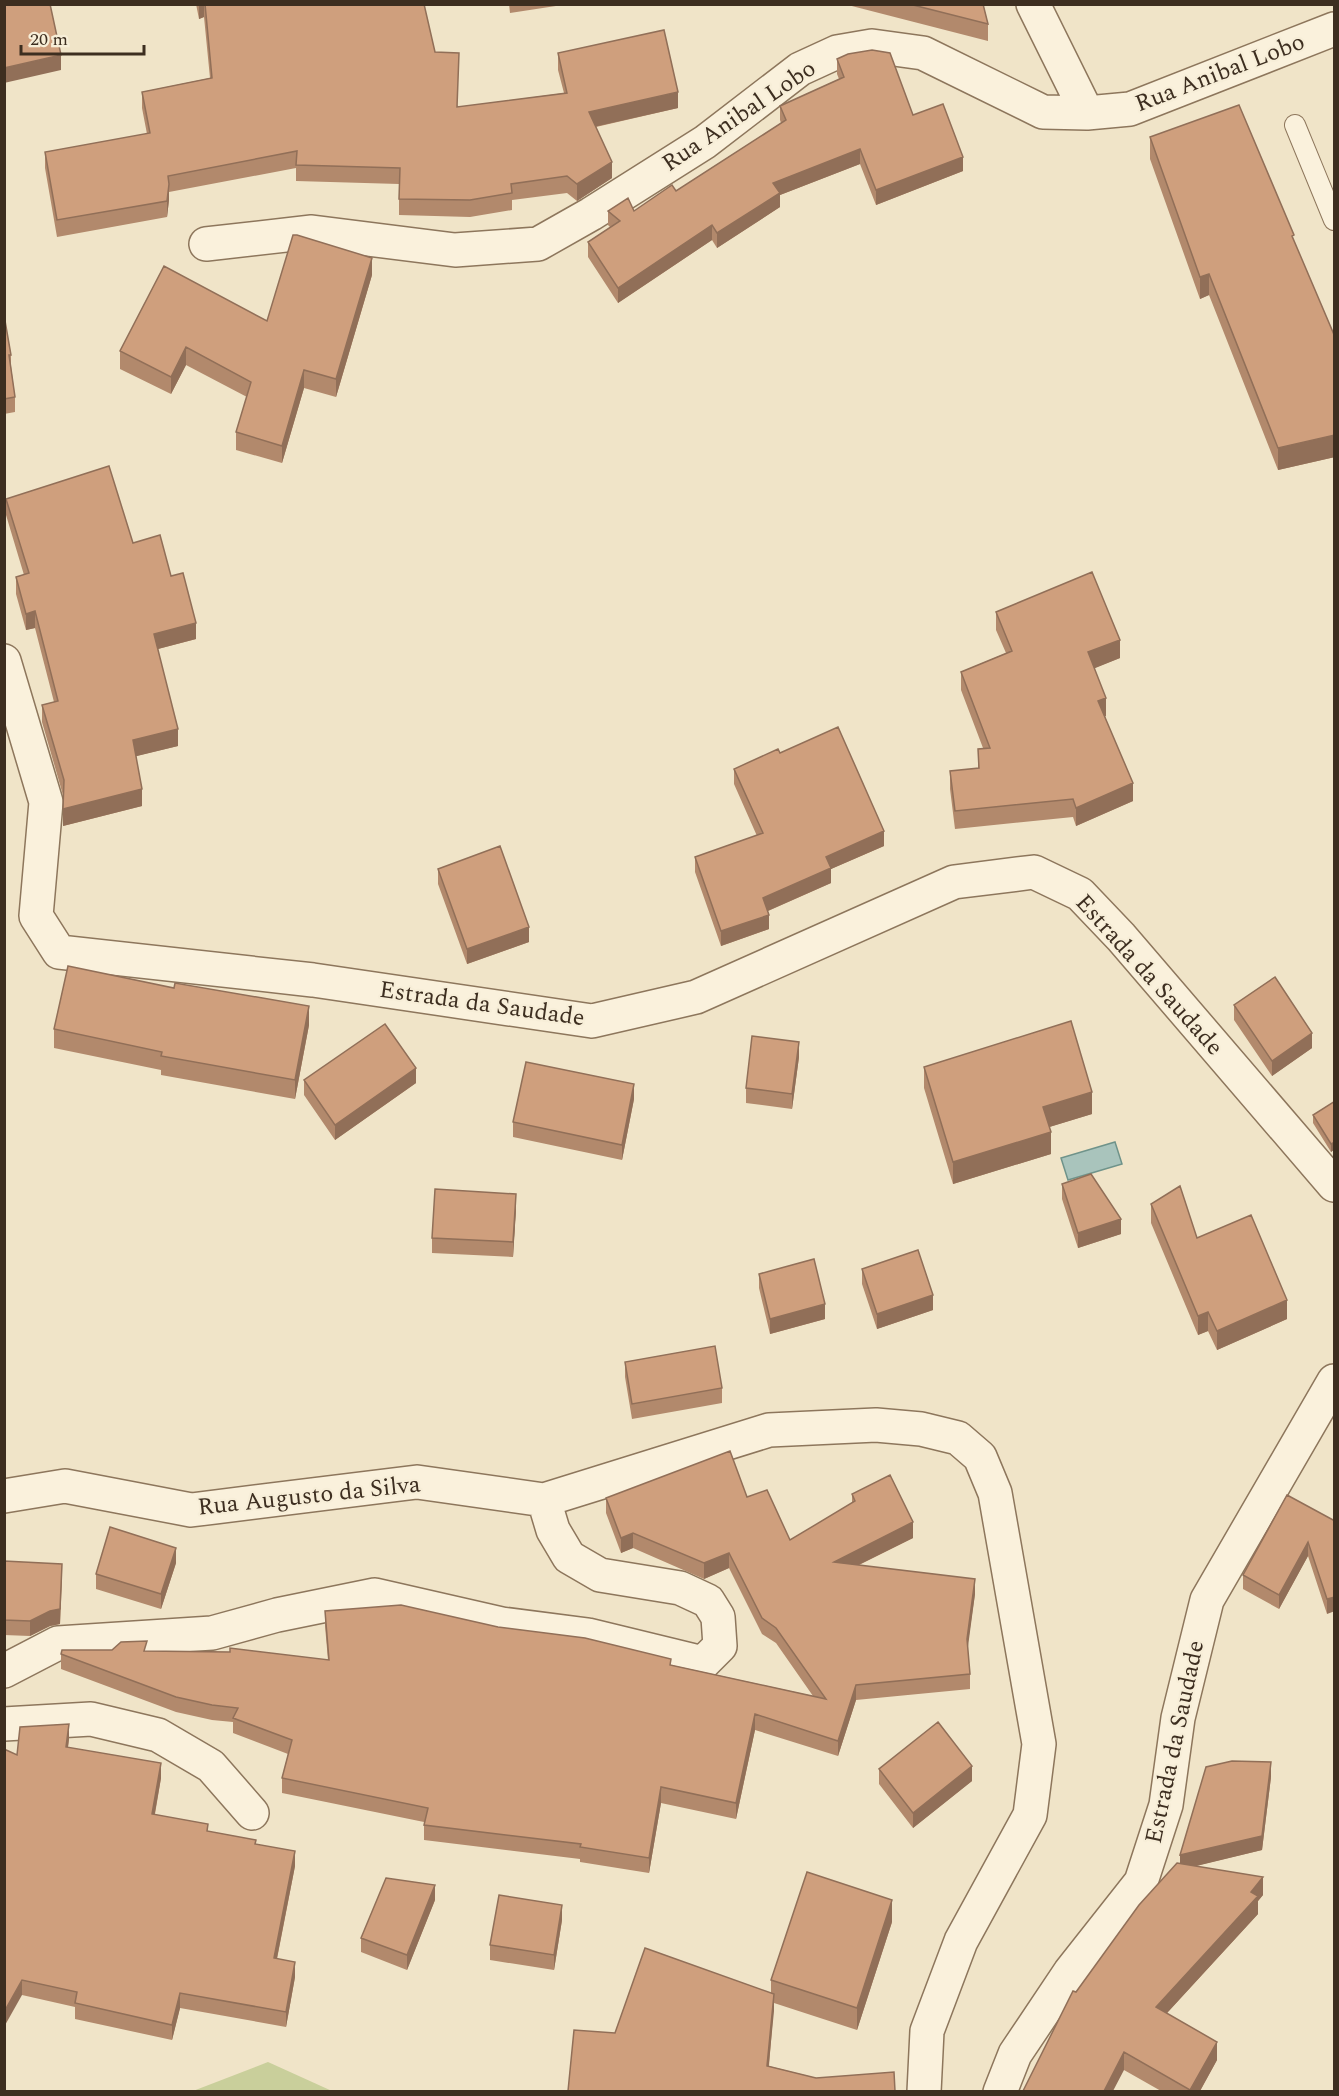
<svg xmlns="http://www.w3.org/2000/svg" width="1339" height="2096" viewBox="0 0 1339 2096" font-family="Spectral,serif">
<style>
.green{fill:#c9cf9b}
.water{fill:#a9c4bc;stroke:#6f938a;stroke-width:1.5}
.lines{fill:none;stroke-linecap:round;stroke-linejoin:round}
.lane-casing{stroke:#8d765c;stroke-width:22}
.street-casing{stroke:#8d765c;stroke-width:36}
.lane{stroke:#faf1dc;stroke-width:20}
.street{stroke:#faf1dc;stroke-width:33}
.wall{fill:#b2896c}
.shaded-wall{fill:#916f58}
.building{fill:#cf9f7d;stroke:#916f58;stroke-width:1.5}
.labels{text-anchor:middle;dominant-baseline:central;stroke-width:4.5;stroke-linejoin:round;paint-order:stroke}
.street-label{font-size:24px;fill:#3d2e20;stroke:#f7eed8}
</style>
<rect width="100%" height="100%" fill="#f0e4c8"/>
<path class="green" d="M268,2062L332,2091H193Z"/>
<path class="water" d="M1115,1142L1122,1164L1068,1180L1061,1158Z"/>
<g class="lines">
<g class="lane-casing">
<path id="lane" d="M1295,125L1334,220"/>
</g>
<g class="street-casing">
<path id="street" d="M1033,4L1087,113
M206,244L312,232L455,250L538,244L591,214L705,142L800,69L837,52L872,46L923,53L1043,112L1087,113L1130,109L1334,29
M4,661L46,802L36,916L59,952L313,980L592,1021L696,997L954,882L1034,872L1080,894L1121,937L1334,1185
M4,1496L65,1486L191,1510L417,1482L544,1500L769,1430L876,1425L921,1429L958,1438L980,1457L995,1493L1039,1744L1030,1815L961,1941L927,2031L924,2092
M4,1671L58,1643L212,1633L277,1615L375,1595L502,1624L588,1635L703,1663L720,1646L718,1617L708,1601L680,1588L600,1575L569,1557L553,1530L544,1500
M4,1724L91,1719L158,1735L211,1766L252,1813
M1000,2092L1015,2054L1070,1972L1141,1882L1166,1805L1178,1718L1207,1600L1334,1381"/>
</g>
<use href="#lane" class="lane"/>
<use href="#street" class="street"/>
</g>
<path class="wall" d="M196,4H424L435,52L458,107L564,93L558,70V53L678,108L596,127L612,178L577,201L567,193L512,200V210L470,217L399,215V184L296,181V168L169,192V200L167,217L57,237L45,168V152L147,134L142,108V92L210,78L204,17L199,19Z
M509,4H569L510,13Z
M844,4H983L988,24V41Z
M837,59L913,115L963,171L876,205L860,164L780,195V207L717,248L712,240L618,303L588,257V242L610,227L608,225V211H634L676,191L781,123L780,120V106L839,79L837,74Z
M1335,127V150L1333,147V128Z
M1150,137L1294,242L1335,337V457L1278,470L1209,295L1200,299L1150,159Z
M372,275L336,397L304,388L282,463L236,450V432L247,397L186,365L171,394L120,369V351L267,321Z
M4,315L11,355V366L15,397V412L4,414Z
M6,499L133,543L171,576L196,639L158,649L178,746L136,756L142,806L63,826V795L42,722V705L54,702L35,628L26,630L16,594V577L24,575L6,515Z
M996,612L1120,658L1094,668L1106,716H1105L1133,801L1076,826L1073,817L955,829L950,789V771L978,769V749L983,748L961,690V672L1006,653L996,630Z
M780,753L884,846L831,869V883L768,911L769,929L721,946L695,872V857L757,836L734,784V769Z
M438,869L529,942L467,964L438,884Z
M1234,1005L1312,1048L1272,1076L1234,1020Z
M309,1025L295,1099L161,1075V1070L54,1048V1029Z
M799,1057L792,1109L746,1103V1088Z
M924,1067L1092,1114L1049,1127L1051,1154L953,1184L924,1088Z
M304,1080L416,1083L335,1140L304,1095Z
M634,1099L622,1160L513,1137V1122Z
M1335,1101V1149L1331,1152L1313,1123V1115Z
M1062,1184L1121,1234L1078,1248L1062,1199Z
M1151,1204L1197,1238L1287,1319L1217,1350L1208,1331L1198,1335L1151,1223Z
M516,1209L513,1257L432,1253V1238Z
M862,1269L933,1310L877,1329L862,1284Z
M759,1274L825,1319L770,1334L759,1288Z
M625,1362L722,1388V1403L632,1419L625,1377Z
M852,1494L913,1538L859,1565L975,1594L967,1649L970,1674V1689L856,1700L838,1756L755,1730L736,1819L661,1803L649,1873L580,1862V1859L424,1840V1822L282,1793V1778L288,1754L233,1733V1722L212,1720L176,1712L61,1669V1654L147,1651L328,1660L325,1626V1611L498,1627L813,1696L776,1643L762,1634L729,1568L704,1579L633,1548L621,1553L606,1513V1498L747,1497L790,1540L852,1503Z
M1335,1521L1327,1614L1308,1556L1279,1609L1243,1589V1575Z
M4,1561L62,1579L60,1624L50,1626L30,1636L4,1635Z
M176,1563L161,1609L96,1589V1574Z
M69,1739L68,1747L161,1778L155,1814L208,1831L256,1844L295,1866L277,1959L295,1977L286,2027L180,2008L172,2040L75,2019V2007L22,1995L17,1755Z
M879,1769L972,1781L913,1828L879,1784Z
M1271,1777L1262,1850L1195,1866L1263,1895L1258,1901V1914L1167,2013L1217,2060L1200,2091H1161L1124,2070L1076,1992L1180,1864Z
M435,1900L407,1970L361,1952V1938Z
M562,1920L554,1970L490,1960V1945Z
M892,1922L857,2030L774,2003L769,2066L816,2078L568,2091L615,2033L771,1993V1980Z"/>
<path class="shaded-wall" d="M199,4H204V17L199,19Z
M61,55V70L4,83V68Z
M678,92V108L589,128V112Z
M860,149V164L780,195V207L717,248V233L773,183Z
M963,157V171L876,205V190Z
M612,162V178L577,201V184Z
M169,184V200L167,217V201Z
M712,225V240L618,303V288Z
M372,258V275L336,397V379Z
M1209,274V295L1200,299V277Z
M186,347V365L171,394V377Z
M304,370V388L282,463V446Z
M1335,435V457L1278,470V448Z
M35,611V628L26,630V614Z
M196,623V639L154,650V634Z
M1120,640V658L1088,671V652Z
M1106,698V716L1098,719V701Z
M178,729V746L133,757V740Z
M1133,783V801L1076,826V808Z
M142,789V806L63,826V809Z
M884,831V846L831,869V883L763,913V898L826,857Z
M769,915V929L721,946V931Z
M529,927V942L467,964V949Z
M309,1006V1025L295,1099V1080Z
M1312,1033V1048L1272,1076V1061Z
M799,1042V1057L792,1109V1094Z
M416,1068V1083L335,1140V1125Z
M634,1084V1099L622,1160V1145Z
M1092,1092V1114L1043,1129V1107Z
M1051,1132V1154L953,1184V1162Z
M1335,1142V1149L1331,1152V1144Z
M516,1194V1209L513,1257V1242Z
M1121,1219V1234L1078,1248V1233Z
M933,1295V1310L877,1329V1314Z
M1287,1300V1319L1217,1350V1331Z
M825,1304V1319L770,1334V1319Z
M1208,1312V1331L1198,1335V1316Z
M913,1522V1538L834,1577V1562Z
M633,1533V1548L621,1553V1538Z
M1308,1542V1556L1279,1609V1595Z
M176,1548V1563L161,1609V1594Z
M729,1553V1568L704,1579V1563Z
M62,1564L60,1624L50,1626L30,1636V1621Z
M975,1579V1594L967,1654V1639Z
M1335,1597V1611L1327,1614V1599Z
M856,1685V1700L838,1756V1741Z
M755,1714V1730L736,1819V1803Z
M69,1724V1739L66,1762V1747Z
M1271,1762V1777L1262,1850L1180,1870V1855Z
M161,1763V1778L152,1829V1814Z
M972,1766V1781L913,1828V1813Z
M661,1787V1803L649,1873V1858Z
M295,1851V1866L274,1973V1958Z
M1263,1877V1895L1258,1901V1914L1156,2025V2007Z
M435,1885V1900L407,1970V1955Z
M892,1900V1922L857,2030V2008Z
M562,1905V1920L554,1970V1955Z
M295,1962V1977L286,2027V2012Z
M22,1980V1995L4,2027V2012Z
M180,1993V2008L172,2040V2025Z
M774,1994V2011L767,2083V2066Z
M1217,2042V2060L1200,2091H1190Z
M1124,2052V2070L1113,2091H1104Z"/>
<path class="building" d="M4,4H50L61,55L4,68Z
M205,4H424L435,52L459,53L457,107L567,93L558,53L664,30L678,92L589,112L612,162L577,184L567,176L511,184L512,193L470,200L399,199L400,168L296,165L297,151L168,176L169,184L167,201L57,220L45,152L150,133L142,92L212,78Z
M909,4H983L988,24Z
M872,50L890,53L913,115L943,104L963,157L876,190L860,149L773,183L780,193L717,233L712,225L618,288L588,242L620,221L608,211L628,198L634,211L672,185L676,191L786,120L780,106L844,77L837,59L848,54Z
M1239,105L1294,235L1292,236L1335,337V435L1278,448L1209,274L1200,277L1150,137Z
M293,235H297L372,258L336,379L304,370L282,446L236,432L251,382L186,347L171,377L120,351L164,266L267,321Z
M4,315L11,355H9L15,397L4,399Z
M109,466L133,543L160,535L171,576L183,573L196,623L154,634L178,729L133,740L142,789L63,809L64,780L42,705L58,701L35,611L26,614L16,577L29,573L6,499Z
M1092,572L1120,640L1088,652L1106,698L1098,701L1133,783L1076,808L1073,799L955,811L950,771L979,768L978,749L990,748L961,672L1012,651L996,612Z
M838,727L884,831L826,857L831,868L763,898L769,915L721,931L695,857L763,833L734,769L778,749L780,753Z
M500,846L529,927L467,949L438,869Z
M68,966L174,988L175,983L309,1006L295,1080L161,1056L162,1052L54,1029Z
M1275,977L1312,1033L1272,1061L1234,1005Z
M1071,1021L1092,1092L1043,1107L1051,1132L953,1162L924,1067Z
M385,1024L416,1068L335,1125L304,1080Z
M752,1036L799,1042L792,1094L746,1088Z
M526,1062L634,1084L622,1145L513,1122Z
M1335,1101V1142L1331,1144L1313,1115Z
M1091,1174L1121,1219L1078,1233L1062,1184Z
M1180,1186L1197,1238L1251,1215L1287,1300L1217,1331L1208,1312L1198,1316L1151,1204Z
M435,1189L516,1194L513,1242L432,1238Z
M918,1250L933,1295L877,1314L862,1269Z
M814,1259L825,1304L770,1319L759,1274Z
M715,1346L722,1388L632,1404L625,1362Z
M730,1451L747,1497L767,1490L790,1540L855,1501L852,1494L890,1475L913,1522L834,1562L975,1579L967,1639L970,1674L856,1685L838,1741L755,1714L736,1803L661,1787L649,1858L580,1847L581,1844L424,1825L428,1808L282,1778L292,1740L233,1718L238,1708L212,1705L176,1697L61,1654L62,1650H112L121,1642L147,1641L144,1651L230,1652V1648L329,1660L325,1611L401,1605L498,1627L585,1638L671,1659L670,1665L826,1699L776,1628L762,1618L729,1553L704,1563L633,1533L621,1538L606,1498Z
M1287,1495L1335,1521V1597L1327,1599L1308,1542L1279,1595L1243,1575Z
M110,1527L176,1548L161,1594L96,1574Z
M4,1561L62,1564L60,1609L50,1611L30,1621L4,1620Z
M938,1722L972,1766L913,1813L879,1769Z
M69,1724L66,1747L161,1763L152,1814L208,1824L207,1831L256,1840L255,1844L295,1851L274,1958L295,1962L286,2012L180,1993L172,2025L75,2003L77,1992L22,1980L4,2012V1749L17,1755L20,1727Z
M1232,1761L1271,1762L1262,1836L1180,1855L1206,1767Z
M1177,1863L1263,1877L1251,1892L1258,1896L1156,2007L1217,2042L1190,2090L1124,2052L1104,2091H1023L1073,1991L1076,1992L1139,1905Z
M807,1872L892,1900L857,2008L771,1980Z
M386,1878L435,1885L407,1955L361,1938Z
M499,1895L562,1905L554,1955L490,1945Z
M645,1948L774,1994L767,2066L816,2078L894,2072L895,2091H568L574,2030L615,2033Z"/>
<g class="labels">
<g class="street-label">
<text transform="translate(1220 73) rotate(-21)">Rua Anibal Lobo</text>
<text transform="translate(739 116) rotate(-34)">Rua Anibal Lobo</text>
<text transform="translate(1149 975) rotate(48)">Estrada da Saudade</text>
<text transform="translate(482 1004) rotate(8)">Estrada da Saudade</text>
<text transform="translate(309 1496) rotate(-6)">Rua Augusto da Silva</text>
<text transform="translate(1175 1742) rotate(-78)">Estrada da Saudade</text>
</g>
</g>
<rect width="1339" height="2096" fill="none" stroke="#3d2e20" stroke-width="12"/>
<path d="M21 45v9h123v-9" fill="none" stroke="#3d2e20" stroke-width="3"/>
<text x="30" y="45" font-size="18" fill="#3d2e20" stroke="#f7eed8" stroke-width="4.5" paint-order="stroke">20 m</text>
</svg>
